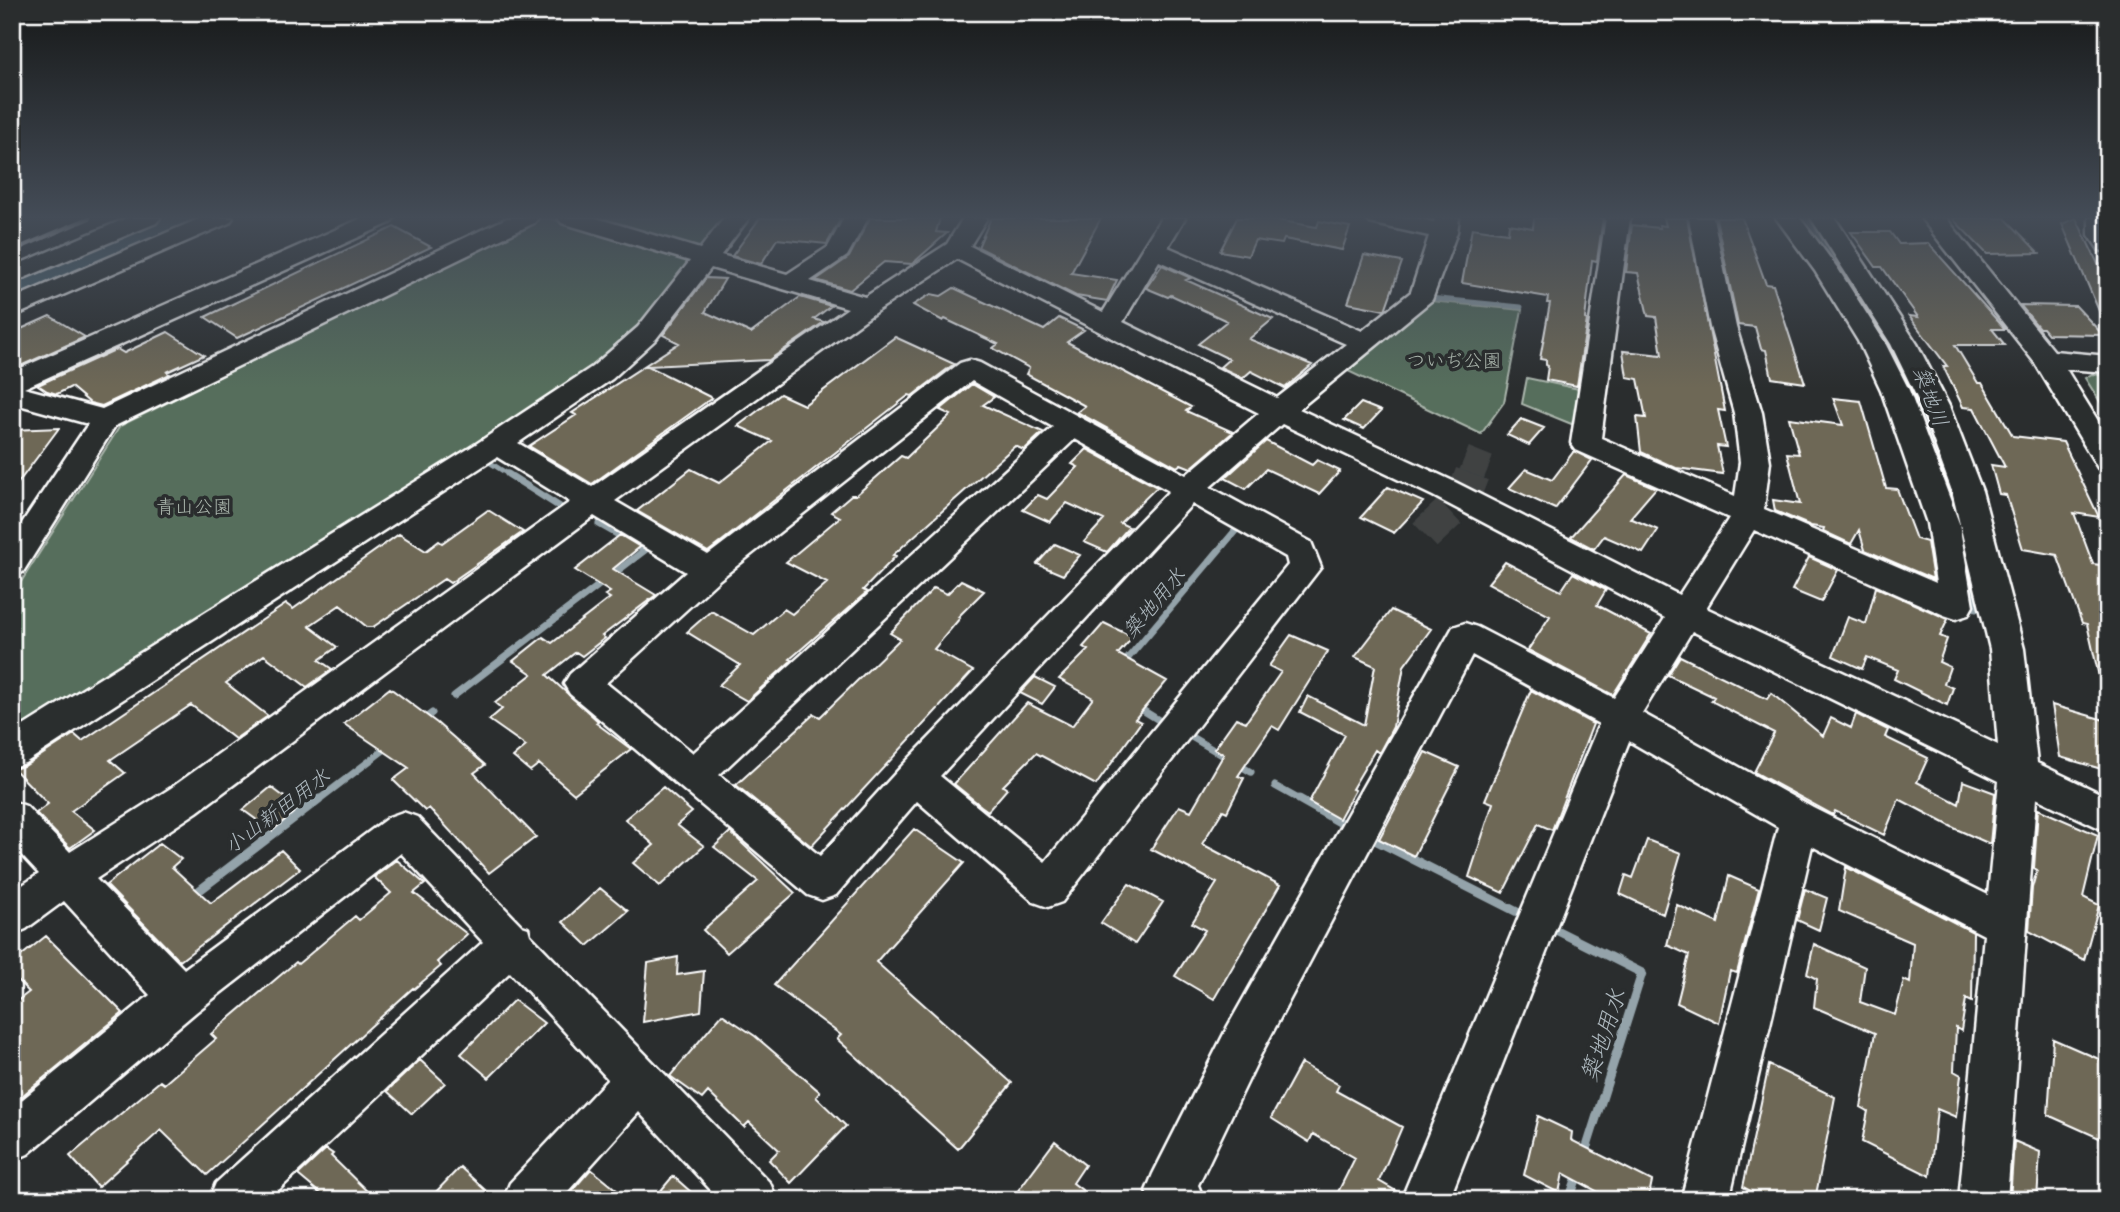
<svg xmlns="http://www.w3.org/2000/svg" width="2120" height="1212" viewBox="0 0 2120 1212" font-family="Mali,'Klee One',sans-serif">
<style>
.green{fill:#576e5b;stroke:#abb6ad;stroke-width:2}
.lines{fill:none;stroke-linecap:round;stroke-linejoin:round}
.stream-far2{stroke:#94a3aa;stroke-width:5}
.stream-far1{stroke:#94a3aa;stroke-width:7}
.stream{stroke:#94a3aa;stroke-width:9}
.river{fill:#4d6672;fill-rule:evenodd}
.building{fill:#6e6756;stroke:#fff;stroke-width:2}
.minor-tunnel-far1{stroke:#3f4243;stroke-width:26;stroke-dasharray:26 13;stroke-linecap:butt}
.minor-tunnel{stroke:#3f4243;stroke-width:34;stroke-dasharray:34 17;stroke-linecap:butt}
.minor-casing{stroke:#fff;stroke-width:5}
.minor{fill:#2a2d2e;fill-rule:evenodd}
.rail{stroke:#fff;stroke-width:4.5}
.labels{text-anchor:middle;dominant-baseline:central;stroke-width:7;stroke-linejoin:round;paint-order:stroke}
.park-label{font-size:19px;fill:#abb6ad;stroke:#2a2d2e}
.water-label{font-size:21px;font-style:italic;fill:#afbac0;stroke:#2a2d2e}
.near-water-label{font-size:24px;font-style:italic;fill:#afbac0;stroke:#2a2d2e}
</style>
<rect width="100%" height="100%" fill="#2a2d2e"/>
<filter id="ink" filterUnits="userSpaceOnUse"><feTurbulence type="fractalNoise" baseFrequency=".0143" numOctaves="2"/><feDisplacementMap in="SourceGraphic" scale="14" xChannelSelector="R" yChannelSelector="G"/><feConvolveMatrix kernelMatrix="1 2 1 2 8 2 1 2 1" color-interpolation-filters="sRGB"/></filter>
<g filter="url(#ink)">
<path class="green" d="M601,218H732L700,249Z
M538,219H551L691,262L640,330L581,381L12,747V596L120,426Z
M1430,301L1522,310L1504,402L1481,434L1348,371Z
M2092,374L2108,376V414L2085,378Z
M1527,378L1579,389L1574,425L1522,404Z"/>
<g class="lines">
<path class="stream-far2" d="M1807,218L1847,275
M1426,301L1430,298L1521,307
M1882,329L1900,361
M1905,372L1943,476
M489,462L511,476"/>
<path class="stream-far1" d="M508,474L560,507
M1943,474L1959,518
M1962,530L1976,608
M1123,664L1241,524
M454,696L645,550L599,524
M1136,706L1165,724
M420,722L432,713
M1188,735L1251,772
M1275,786L1302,801
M317,801L389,746"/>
<path class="stream" d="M1299,799L1345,825
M1371,838L1525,916
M192,896L319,799
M1556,930L1642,973L1584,1156
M1569,1200L1578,1174"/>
<path class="river" d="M151,218H192L188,224L12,300V278Z"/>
</g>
<path class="building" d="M760,218H841L827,244L777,239L761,264L732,256Z
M870,218H940L936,232L947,233L912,264L884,262L850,290L816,280L849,257Z
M991,218H1101L1071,273L1117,280L1107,301L1076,296L978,247Z
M1237,218H1265L1317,227L1319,221L1350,227L1342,250L1284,239L1282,244L1255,240L1248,256L1220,251Z
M1534,218H1603L1597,261L1592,260L1585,319L1587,320L1577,386L1546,380L1548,366L1546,365V360L1540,359L1550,303H1547L1548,297L1462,283L1472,228L1508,233L1509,224L1533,228Z
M1664,218H1687L1725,411L1718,410L1726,447L1717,446L1723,474L1676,468L1641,452L1637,417L1646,418L1638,379L1627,377L1623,351L1662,355L1656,317L1648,316L1638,273L1626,272L1632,225L1660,228L1659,225L1666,226Z
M1716,218H1742L1766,284L1773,285L1805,383L1772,378L1766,350L1761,349L1755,327L1738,325Z
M1952,218H2005L2039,253L1987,254Z
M2076,218L2098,264L2108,265V332L2062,224Z
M394,227L431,247L237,338L205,317Z
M1851,232H1890L1899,244L1928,243L2005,329H1992L2005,345H1955L1978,383H1982L2013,436L2063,442L2099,517L2074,513L2093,564L2108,566V680L2100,681L2087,624L2082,623L2057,555L2023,549L2006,495L1999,494L1991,465L2005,467L1974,408L1963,407L1943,366H1947L1909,316L1918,317L1882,267H1876Z
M1364,255L1402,262L1385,310L1348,303Z
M1162,265L1191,278L1186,280L1273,319L1249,339L1312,365L1285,388L1251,371L1243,378L1220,367L1229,359L1198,344L1227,321L1171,295L1168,297L1146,288Z
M706,278L725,279L705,312L751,333L800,297L831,306L814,319L824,322L769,360L648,366L712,398L592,484L529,446L576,415L572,413L679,343L663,335Z
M954,288L1044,330L1059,318L1084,330L1067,342L1191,407L1186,411L1233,432L1191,468L1181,464L1177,467L1077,412L1085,406L1026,374L1029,368L993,348L998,344L945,319L943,321L913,305L931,294L941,296Z
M2020,305L2076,306L2103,335L2048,334L2043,328H2039Z
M50,316L85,337L16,368L12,365V333Z
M168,332L204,355L167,372L170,374L102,406L90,403L71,387L57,394L47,391L38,385L117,349L124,353Z
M895,337L954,364L912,396L909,395L708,552L637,511L691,469L719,483L772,441L738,426L780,394L804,405Z
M972,384L994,397L983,405L1043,432L1024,450L1015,446L893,555L896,556L863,590L867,592L790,659L792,660L747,701L719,685L740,665L687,632L711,611L754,635L784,609L792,614L827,583L786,562L840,517L831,512L851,495H856L901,456L906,458L951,415L940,410Z
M1833,398L1861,401L1886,488L1897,489L1916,539L1927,542L1933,579L1865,550L1859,530L1851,544L1823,531L1824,528L1811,526L1775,511L1773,500L1800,504L1787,453L1799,454L1789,418L1843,425Z
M1361,403L1381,411L1364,429L1344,420Z
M1521,419L1544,428L1529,445L1507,435Z
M59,428L12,491V430Z
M1266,441L1312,465L1317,460L1340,471L1319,494L1266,469L1246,489L1225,478Z
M1087,449L1157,487L1120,523L1129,527L1107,552L1084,542L1104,520L1067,503L1050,522L1023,510L1038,495L1047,499L1078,467L1072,464Z
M1574,451L1592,460L1555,509L1509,488L1526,469L1552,480Z
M1626,475L1656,488L1630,518L1658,530L1643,553L1604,536L1594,549L1571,537Z
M1388,487L1423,502L1394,533L1361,517Z
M488,510L523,532L450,583L444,579L373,627H367L340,605L309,626L337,647L319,660L332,669L307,687L264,655L226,683L268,716L235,739L191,705L110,760L125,773L71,811L95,830L70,848L36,813L48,804L14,769L26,765L74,734L82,741L286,604L293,609L399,534L426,551L439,541L442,543Z
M620,535L640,547L613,569L656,595L602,636L605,638L582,656L576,652L547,675L598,721L596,723L631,749L574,794L539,764L530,771L513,757L526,746L489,720L502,709L495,703L532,674L513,661L543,637L552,643L610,598L605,595L610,592L575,570Z
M1055,544L1080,555L1063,575L1037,564Z
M1809,557L1838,570L1821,602L1792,590Z
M1505,562L1561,591L1573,573L1606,590L1597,605L1651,634L1613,695L1528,650L1550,616L1488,583Z
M961,580L984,591L958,617L960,618L934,649L973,671L811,846L736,785L814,714L820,717L900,639L890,633L934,588L947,594Z
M1876,587L1948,619L1940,636L1947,639L1939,662L1950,667L1944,684L1953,688L1947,705L1894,679L1898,670L1867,657L1862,669L1833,656L1848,617L1866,624Z
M1391,610L1431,629L1404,666L1393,727L1379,753L1375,750L1352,789L1355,790L1339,819L1309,802L1345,735L1300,712L1308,696L1364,725L1375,666L1355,657Z
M1104,623L1133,637L1118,654L1167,681L1135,719L1141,722L1096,785L1036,753L1003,786L1007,789L988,811L981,806L954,784L1027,703L1072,726L1093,698L1059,679L1088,650L1083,647Z
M1291,635L1328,651L1279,730L1272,726L1238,776L1244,778L1227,812L1223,810L1202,844L1280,885L1214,999L1175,976L1205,930L1192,923L1217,883L1151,849L1179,806L1191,811L1224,754L1214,749L1236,718L1246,722L1281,672L1269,666Z
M1680,656L1767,699L1771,693L1823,736L1831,718L1851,728L1856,714L1888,730L1885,737L1928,758L1917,782L1959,804L1963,781L1995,793L1990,844L1956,829L1899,799L1884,835L1835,811L1833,815L1754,772L1774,733L1711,701L1714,697L1668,675Z
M1035,677L1055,687L1042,704L1020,693Z
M390,688L437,723L485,765L474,773L536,837L489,873L429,808L425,811L393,780L409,768L344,724Z
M1531,690L1593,724L1552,830L1538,824L1503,893L1469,877L1493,803L1485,800Z
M2052,705L2108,721V752H2102L2105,770L2060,757Z
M1425,752L1459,767L1414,856L1379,839Z
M271,787L299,808L272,831L243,810Z
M663,787L692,812L677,825L704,846L660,886L633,863L654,845L625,819Z
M2038,809L2098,835L2083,897L2099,905L2084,960L2029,931L2032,888L2037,870L2034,868Z
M914,829L964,863L876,962L1012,1083L958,1149L837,1039L841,1035L774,985Z
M730,832L795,893L727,953L703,930L758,881L714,847Z
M1647,840L1681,853L1663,914L1620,894L1626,875L1633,878Z
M160,843L181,859L172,867L211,903L281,850L300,869L180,961L106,885Z
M397,860L425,884L414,893L467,934L437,962L441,966L414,989L413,988L207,1175L161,1130L98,1187L70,1156L160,1081L164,1084L216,1039L211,1034L296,962L298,964L355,916L359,920L391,893L374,877Z
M1846,867L1973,932L1972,1002L1966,999L1961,1031L1956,1028L1954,1071L1961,1075L1956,1117L1937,1109L1930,1176L1862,1142L1868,1111L1861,1107L1875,1033L1814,1007L1817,979L1807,974L1814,944L1865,967L1860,1002L1895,1015L1904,980L1910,983L1913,943L1839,911Z
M1729,876L1759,889L1737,973L1730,971L1719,1023L1677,1003L1689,955L1667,945L1677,905L1718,923Z
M1129,884L1163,902L1135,944L1101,923Z
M600,888L628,911L588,946L563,922Z
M1805,889L1827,898L1819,930L1797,920Z
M46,936L123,1013L12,1104V1005L29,992L12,975V963Z
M678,957L677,975L704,971L701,1011L643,1022L648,963Z
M514,1000L544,1023L489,1078L461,1054Z
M722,1014L755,1036L820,1092L816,1097L846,1126L791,1183L769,1160L779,1150L749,1122L744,1127L708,1092L702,1099L670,1076Z
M2053,1039L2108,1063V1142L2048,1115Z
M420,1060L445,1083L412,1114L387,1091Z
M1301,1063L1339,1085L1336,1091L1402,1127L1379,1181L1401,1194L1399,1200H1334L1355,1158L1313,1134L1309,1142L1271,1118Z
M1769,1065L1835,1097L1815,1200H1767L1743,1187Z
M1538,1116L1572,1132L1571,1140L1652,1181L1648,1200H1613L1563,1173L1559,1193L1524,1175Z
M1055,1141L1085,1165L1073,1183L1095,1200H1011Z
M2014,1141L2040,1152L2037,1200H2010Z
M326,1149L333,1154L331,1156L376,1200H328L298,1175Z
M460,1167L496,1200H428Z
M591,1169L629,1200H564Z
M673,1176L700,1200H653Z"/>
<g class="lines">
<path class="minor-tunnel-far1" d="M1471,476L1482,449"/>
<path class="minor-tunnel" d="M1425,535L1462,500L1472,474"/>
<g class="minor-casing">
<path id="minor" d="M127,218H160L156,223L12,283V267Z
M201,218H233L229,223L12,317V299Z
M362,218H394L390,223L24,388L102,409L507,218H538L534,223L115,426L23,572L12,576V538L88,424L12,403V372Z
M558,218H596L700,249L724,218H749L721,255L787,274L828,247L844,218H868L847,256L810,281L865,297L947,244L963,218H987L970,246L1103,312L1161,218H1185L1168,247L1362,331L1411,292L1429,236L1370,223L1366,218H1413L1434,222L1435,218H1459L1457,232L1432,300L1299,409L1455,482L1679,595L1729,518L1576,450L1571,443L1606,218H1630L1601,438L1735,496L1740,462L1734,413L1710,327L1689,218H1713L1736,327L1762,413L1770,462L1764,509L1936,583L1927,523L1881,390L1858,341L1815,271L1776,218H1800L1838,269L1884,341L1909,390L1959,523L1973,606L1968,615L1956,619L1944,615L1754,530L1706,608L1998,745L1990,649L1952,491L1921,406L1891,344L1811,218H1835L1917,344L1949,406L1982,491L2024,649L2037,763L2108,797V832L2036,798L2007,1200H1959L1984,935L1812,846L1729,1200H1681L1778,827L1629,741L1449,1200H1401L1599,724L1472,655L1260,1056L1198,1185L1204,1200H1150L1146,1191L1153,1174L1228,1026L1453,627L1465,623L1477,627L1614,698L1665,618L1433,496L1282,424L1210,487L1311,542L1321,567L1062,902L1048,907L1034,902L917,801L836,895L822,900L808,895L570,694L564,684L570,674L686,572L594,516L197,812L96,879L184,969L389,817L403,812L417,817L522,926L528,928L530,935L770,1183L777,1200H720L639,1112L560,1200H503L510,1183L608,1079L510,972L268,1200H209L216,1183L483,942L401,853L196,1012L28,1154L12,1161V1108L150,995L64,901L26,929L12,935V892L39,874L12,845V801L26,806L70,852L171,788L570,502L497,457L25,763L12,767V733L476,444L592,367L638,327L690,261L562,223ZM957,259L1259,413L1186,475L980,363L970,360L960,363L708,555L615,501L877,311ZM1159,261L1346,344L1277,398L1123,322ZM711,268L848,308L592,487L518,443L612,379L656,339ZM972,381L1053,427L693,753L606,683L720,579ZM1075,439L1169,491L902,766L820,856L719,775ZM1192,504L1286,557L1288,565L1045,862L940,776ZM1692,631L1999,781L1988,895L1813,808L1642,713Z
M1921,218H1946L2054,351L2108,356V372L2066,369L2108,437V471L2098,468L2035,363Z
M2089,218H2108V252L2099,250L2089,235Z"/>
</g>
<use href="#minor" class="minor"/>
<path class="rail" d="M12,251L89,218"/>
</g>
</g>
<linearGradient id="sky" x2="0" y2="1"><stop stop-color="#171919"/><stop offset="0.56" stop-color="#444c57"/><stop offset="1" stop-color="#444c57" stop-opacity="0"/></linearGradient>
<rect width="2120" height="388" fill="url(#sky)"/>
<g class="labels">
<g class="park-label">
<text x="1454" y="359">ついぢ公園</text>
<text x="194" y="505">青山公園</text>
</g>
<g class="water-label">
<text transform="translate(1932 396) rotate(69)">築地川</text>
<text transform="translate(1153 602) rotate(-50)">築地用水</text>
<text transform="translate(276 810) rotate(-37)">小山新田用水</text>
</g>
<g class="near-water-label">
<text transform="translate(1602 1035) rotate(-72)">築地用水</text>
</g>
</g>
<rect width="2120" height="1212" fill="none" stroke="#2a2d2e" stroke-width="42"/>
<rect x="21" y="21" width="2078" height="1170" fill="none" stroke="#fff" stroke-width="2.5" filter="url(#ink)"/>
</svg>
